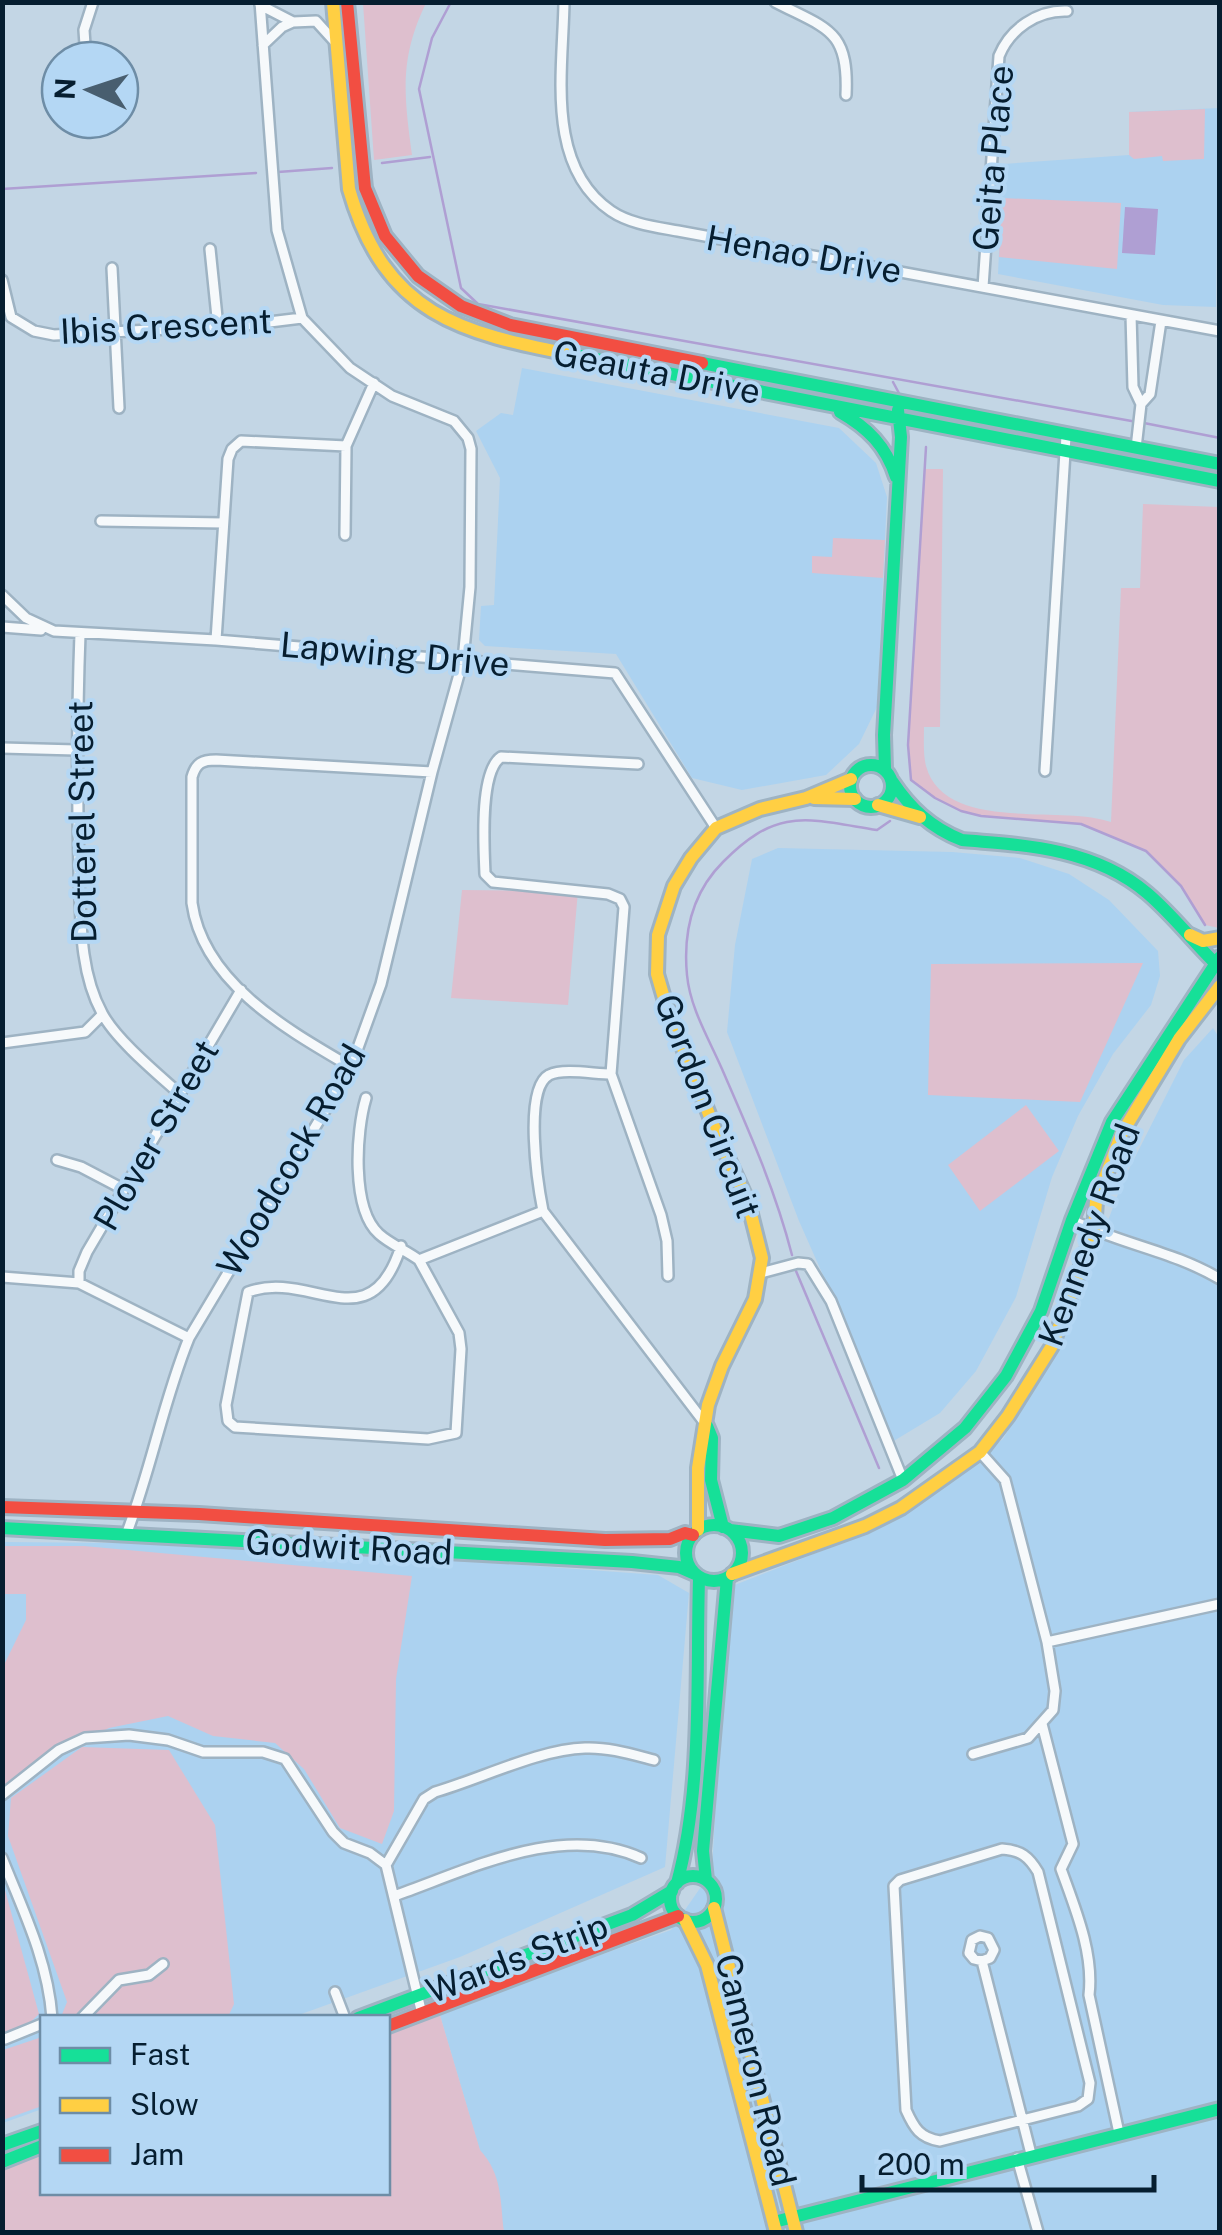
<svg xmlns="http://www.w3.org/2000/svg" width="1222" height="2235" viewBox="0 0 1222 2235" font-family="'Public Sans',sans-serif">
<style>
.built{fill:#acd2f0}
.green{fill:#debfce}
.water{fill:#af9fd3}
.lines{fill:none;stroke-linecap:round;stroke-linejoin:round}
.stream{stroke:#af9fd3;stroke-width:2.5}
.street-casing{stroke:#9eb3c3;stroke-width:14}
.fast-casing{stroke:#9eb3c3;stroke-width:18}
.slow-casing{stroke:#9eb3c3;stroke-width:18}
.jam-casing{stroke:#9eb3c3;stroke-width:18}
.street{stroke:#f6f9fb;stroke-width:9}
.fast{stroke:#16e098;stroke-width:12}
.slow{stroke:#ffcf43;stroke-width:12}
.jam{stroke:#f24e42;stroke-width:12}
.labels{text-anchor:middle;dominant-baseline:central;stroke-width:8;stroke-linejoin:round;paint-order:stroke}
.street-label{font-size:35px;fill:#061e30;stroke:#b4d7f4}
</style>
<rect width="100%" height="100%" fill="#c3d6e5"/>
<path class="built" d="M1219,108L1216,307L1163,305L998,274L1003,164L1129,155V112Z
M522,368L839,428L876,463L887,497L877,707L859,744L826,775L742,790L692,778L616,654L485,646L479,640L481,606L494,605L500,478L476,431L501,413L513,415Z
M778,848L952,852L1020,858L1069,874L1109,900L1158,951L1160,976L1151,1005L1113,1054L1078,1116L1052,1177L1016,1297L976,1371L940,1413L892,1442L854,1345L799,1221L727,1032L735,945L752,859Z
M1213,1028L1220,1039L1219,2232H504L439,2012L671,1930L712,1871L727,1588L860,1536L931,1494L1003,1439L1063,1339L1123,1181L1184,1060Z
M3,1542L239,1544L658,1575L689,1593L665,1867L460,1957L293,2017L42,2018V2109L3,2123Z"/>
<path class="green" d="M363,3H426C399,59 404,95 412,155L374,160Z
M1205,109L1204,159L1163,161L1162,156L1134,159L1129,155V112Z
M1002,198L1121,203L1117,269L999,257Z
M924,469H943L940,727H924C924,739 923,754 926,766C945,834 1061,804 1111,822L1121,588H1140L1143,504L1219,507V928L1205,925L1181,886L1146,851L1081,824L981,816L961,811L935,798L911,780L908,745Z
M833,538L885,540L883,578L812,573V556L832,557Z
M462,890L578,891L568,1005L451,998Z
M1143,963L1080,1102L928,1095L931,964Z
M1026,1105L1059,1151L980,1211L948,1165Z
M3,1546H84L412,1576L396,1679L394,1811L382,1844L340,1828L304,1769L275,1743L213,1736L168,1716L109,1728L21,1772L3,1792V1667L26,1620V1594H3Z
M82,1747L169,1750L215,1825L234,2004L228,2017H61L67,2002L8,1836L11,1798Z
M2,1879L39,2014L3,2048H2Z
M439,2012L480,2150C503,2175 500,2202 504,2232H3L2,2167L42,2153V2192H388V2031Z
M42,2037V2106L3,2120V2050Z"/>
<path class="water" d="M1125,207L1158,209L1155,255L1122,253Z"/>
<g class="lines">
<path class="stream" d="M451,2L432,38L419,89L461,288L478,304L1137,422
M382,163L430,157
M278,172L332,168
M2,189L256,173
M893,382L901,397
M1144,423L1220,438
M926,447L908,745L911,780L935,798L961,811L981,816L1081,824L1146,851L1181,886L1205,925
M792,1255C775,1189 749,1131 722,1069C709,1039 690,1008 687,975C683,933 692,893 723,862C778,806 807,819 877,830L890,821
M796,1271L879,1468"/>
<g class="street-casing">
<path id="street" d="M564,2C563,71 545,166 611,211C630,224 656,227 678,231L1220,331
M775,2C827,29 849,29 846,95
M260,5L293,22L316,21L335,42
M263,45L282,27L293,22
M86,60L84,30L93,2
M210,249L218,327
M112,268L119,408
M2,280L11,317L34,331L54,335L245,325L302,318
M983,287L999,56C1010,29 1037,10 1067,11
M1131,315L1133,387L1141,404
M1136,448L1141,404L1150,394L1161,321
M101,521L223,523
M345,535L346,446L374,383
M2,595L26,618L54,631L216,640L615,673L716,828
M2,627L41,630
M80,634C77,713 77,792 79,871C81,918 79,971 102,1013C116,1040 159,1075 181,1095
M216,640L228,459L232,449L241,441L346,446
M2,748L76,750
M638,764L501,757C479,772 484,848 485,874L493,882L608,894L620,899L624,907L611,1074L661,1215L667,1241L668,1276
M1045,771L1066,436
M2,1043L85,1032L102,1015
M351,1067C288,1030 203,983 192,903V777C196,763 202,760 216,760L432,772
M611,1074C594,1074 564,1068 549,1075C523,1089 538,1186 543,1211L704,1422
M366,1098C356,1131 351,1209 379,1234C390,1244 407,1251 419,1260L543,1211
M57,1160L81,1167L123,1189
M1072,1220C1120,1244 1173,1251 1220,1279
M401,1246C370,1344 311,1269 248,1292L226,1405L228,1421L235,1427L428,1439L456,1433L461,1349L459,1333L419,1260
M761,1273L798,1263L808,1264L831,1301L903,1480
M2,1277L79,1283L189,1338
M79,1283V1271L87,1252L241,990
M126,1535C151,1470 163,1402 189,1338L351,1067L381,984L432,772L463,660L470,587L471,449L468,438L454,421L392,396L350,368L302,318L277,230L260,2
M1047,1642L1220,1604
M1042,1724L1073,1844L1061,1869C1075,1908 1094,1953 1089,1995L1119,2133
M973,1754L1028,1738L1053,1710L1055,1691L1047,1642L1005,1480L980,1452
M2,1795L59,1750L85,1738L129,1735L168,1740L203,1752H263L285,1759L333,1832L344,1843L370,1853L386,1865L422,2014
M1002,1849C1021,1850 1029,1857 1038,1872L1090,2083L1088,2099L1078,2106L940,2141C920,2138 914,2128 906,2110L894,1886L900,1880Z
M2,1858C23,1910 48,1961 52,2018
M386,1865L424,1799L435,1792C480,1779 540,1749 585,1748C608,1747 631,1754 654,1760
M394,1896C471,1869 561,1822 641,1858
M982,1961L990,1958L994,1950L988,1938L980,1936L972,1940L969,1953L974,1959L982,1961L1031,2154
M335,1992L345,2018
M82,2018L119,1980L149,1975L163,1964
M5,2039L42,2024
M1017,2158L1038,2232"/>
</g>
<g class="fast-casing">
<path id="fast" d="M575,355L1220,481
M702,363L1220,464
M840,412C868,428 886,446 896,477
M850 786a21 21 0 1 1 42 0a21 21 0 1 1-42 0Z
M885,769L884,735L901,437L898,410
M892,781C910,808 931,828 962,840C1027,845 1095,849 1147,893C1173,915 1194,943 1218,966
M707,1426L712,1438L711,1480L723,1527
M686 1553a28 28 0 1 1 56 0a28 28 0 1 1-56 0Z
M2,1528L632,1562L679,1567L695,1574
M730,1530L779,1536L833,1518L903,1480L965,1428L1006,1376L1041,1311L1072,1220L1112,1122L1220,957
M670 1899a23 23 0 1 1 46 0a23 23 0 1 1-46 0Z
M706,1880L703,1851L727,1578
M677,1883C703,1788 696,1678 699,1579
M358,2018L632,1915L672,1891
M2,2145L42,2131
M2,2162L42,2146
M774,2222L1220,2109"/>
</g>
<g class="slow-casing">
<path id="slow" d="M333,2L349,189C385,315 460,333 575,355
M814,798L855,799
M878,805L920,817
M1190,935L1203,941L1220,938
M698,1530V1468L708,1405L722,1366L755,1299L762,1258L748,1202L716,1132L666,1005L657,974L658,935L674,886L691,858L716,828L760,809L806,798L851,779
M732,1574L865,1526L901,1508L980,1452L1008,1416L1052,1346L1094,1231L1096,1201L1122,1133L1179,1039L1220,986
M714,1908L796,2232
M685,1920L707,1965L776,2232"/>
</g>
<g class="jam-casing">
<path id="jam" d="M347,2L365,188L385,236L418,276L461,306L510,325L702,363
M2,1507L199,1514L605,1540L670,1539L685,1533L693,1535
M388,2026L678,1916"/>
</g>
<use href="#street" class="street"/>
<use href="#fast" class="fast"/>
<use href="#slow" class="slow"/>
<use href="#jam" class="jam"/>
</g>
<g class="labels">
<g class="street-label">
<text transform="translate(993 158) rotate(-85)">Geita Place</text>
<text transform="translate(804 254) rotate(10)">Henao Drive</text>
<text transform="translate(166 326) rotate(-3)">Ibis Crescent</text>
<text transform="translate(657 372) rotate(11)">Geauta Drive</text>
<text transform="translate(395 654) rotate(5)">Lapwing Drive</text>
<text transform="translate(82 822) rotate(-91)">Dotterel Street</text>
<text transform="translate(708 1106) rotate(69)">Gordon Circuit</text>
<text transform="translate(156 1135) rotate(-60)">Plover Street</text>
<text transform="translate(291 1160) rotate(-60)">Woodcock Road</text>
<text transform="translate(1089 1235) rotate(-70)">Kennedy Road</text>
<text transform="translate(349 1547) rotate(3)">Godwit Road</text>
<text transform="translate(517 1958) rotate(-21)">Wards Strip</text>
<text transform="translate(756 2070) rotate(76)">Cameron Road</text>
</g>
</g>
<rect width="1222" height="2235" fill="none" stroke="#061e30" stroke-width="10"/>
<rect x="40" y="2015" width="350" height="180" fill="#b4d7f4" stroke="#6e8da6" stroke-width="2.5"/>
<rect x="60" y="2048" width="50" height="15" fill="#16e098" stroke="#6e8da6" stroke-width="2.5"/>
<text x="130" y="2065" font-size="30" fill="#061e30">Fast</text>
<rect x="60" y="2098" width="50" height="15" fill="#ffcf43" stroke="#6e8da6" stroke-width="2.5"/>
<text x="130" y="2115" font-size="30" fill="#061e30">Slow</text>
<rect x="60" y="2148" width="50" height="15" fill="#f24e42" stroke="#6e8da6" stroke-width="2.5"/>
<text x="130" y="2165" font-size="30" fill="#061e30">Jam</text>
<g transform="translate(90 90) rotate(273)"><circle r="48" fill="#b4d7f4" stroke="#6e8da6" stroke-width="2.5"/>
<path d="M0-8L18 38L0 25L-18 38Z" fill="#485e6f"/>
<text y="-15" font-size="28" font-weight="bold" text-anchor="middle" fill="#061e30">N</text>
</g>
<path d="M862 2175v15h292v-15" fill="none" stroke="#061e30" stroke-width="5"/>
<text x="877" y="2175" font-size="30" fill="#061e30" stroke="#b4d7f4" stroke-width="8" paint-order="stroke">200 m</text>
</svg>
